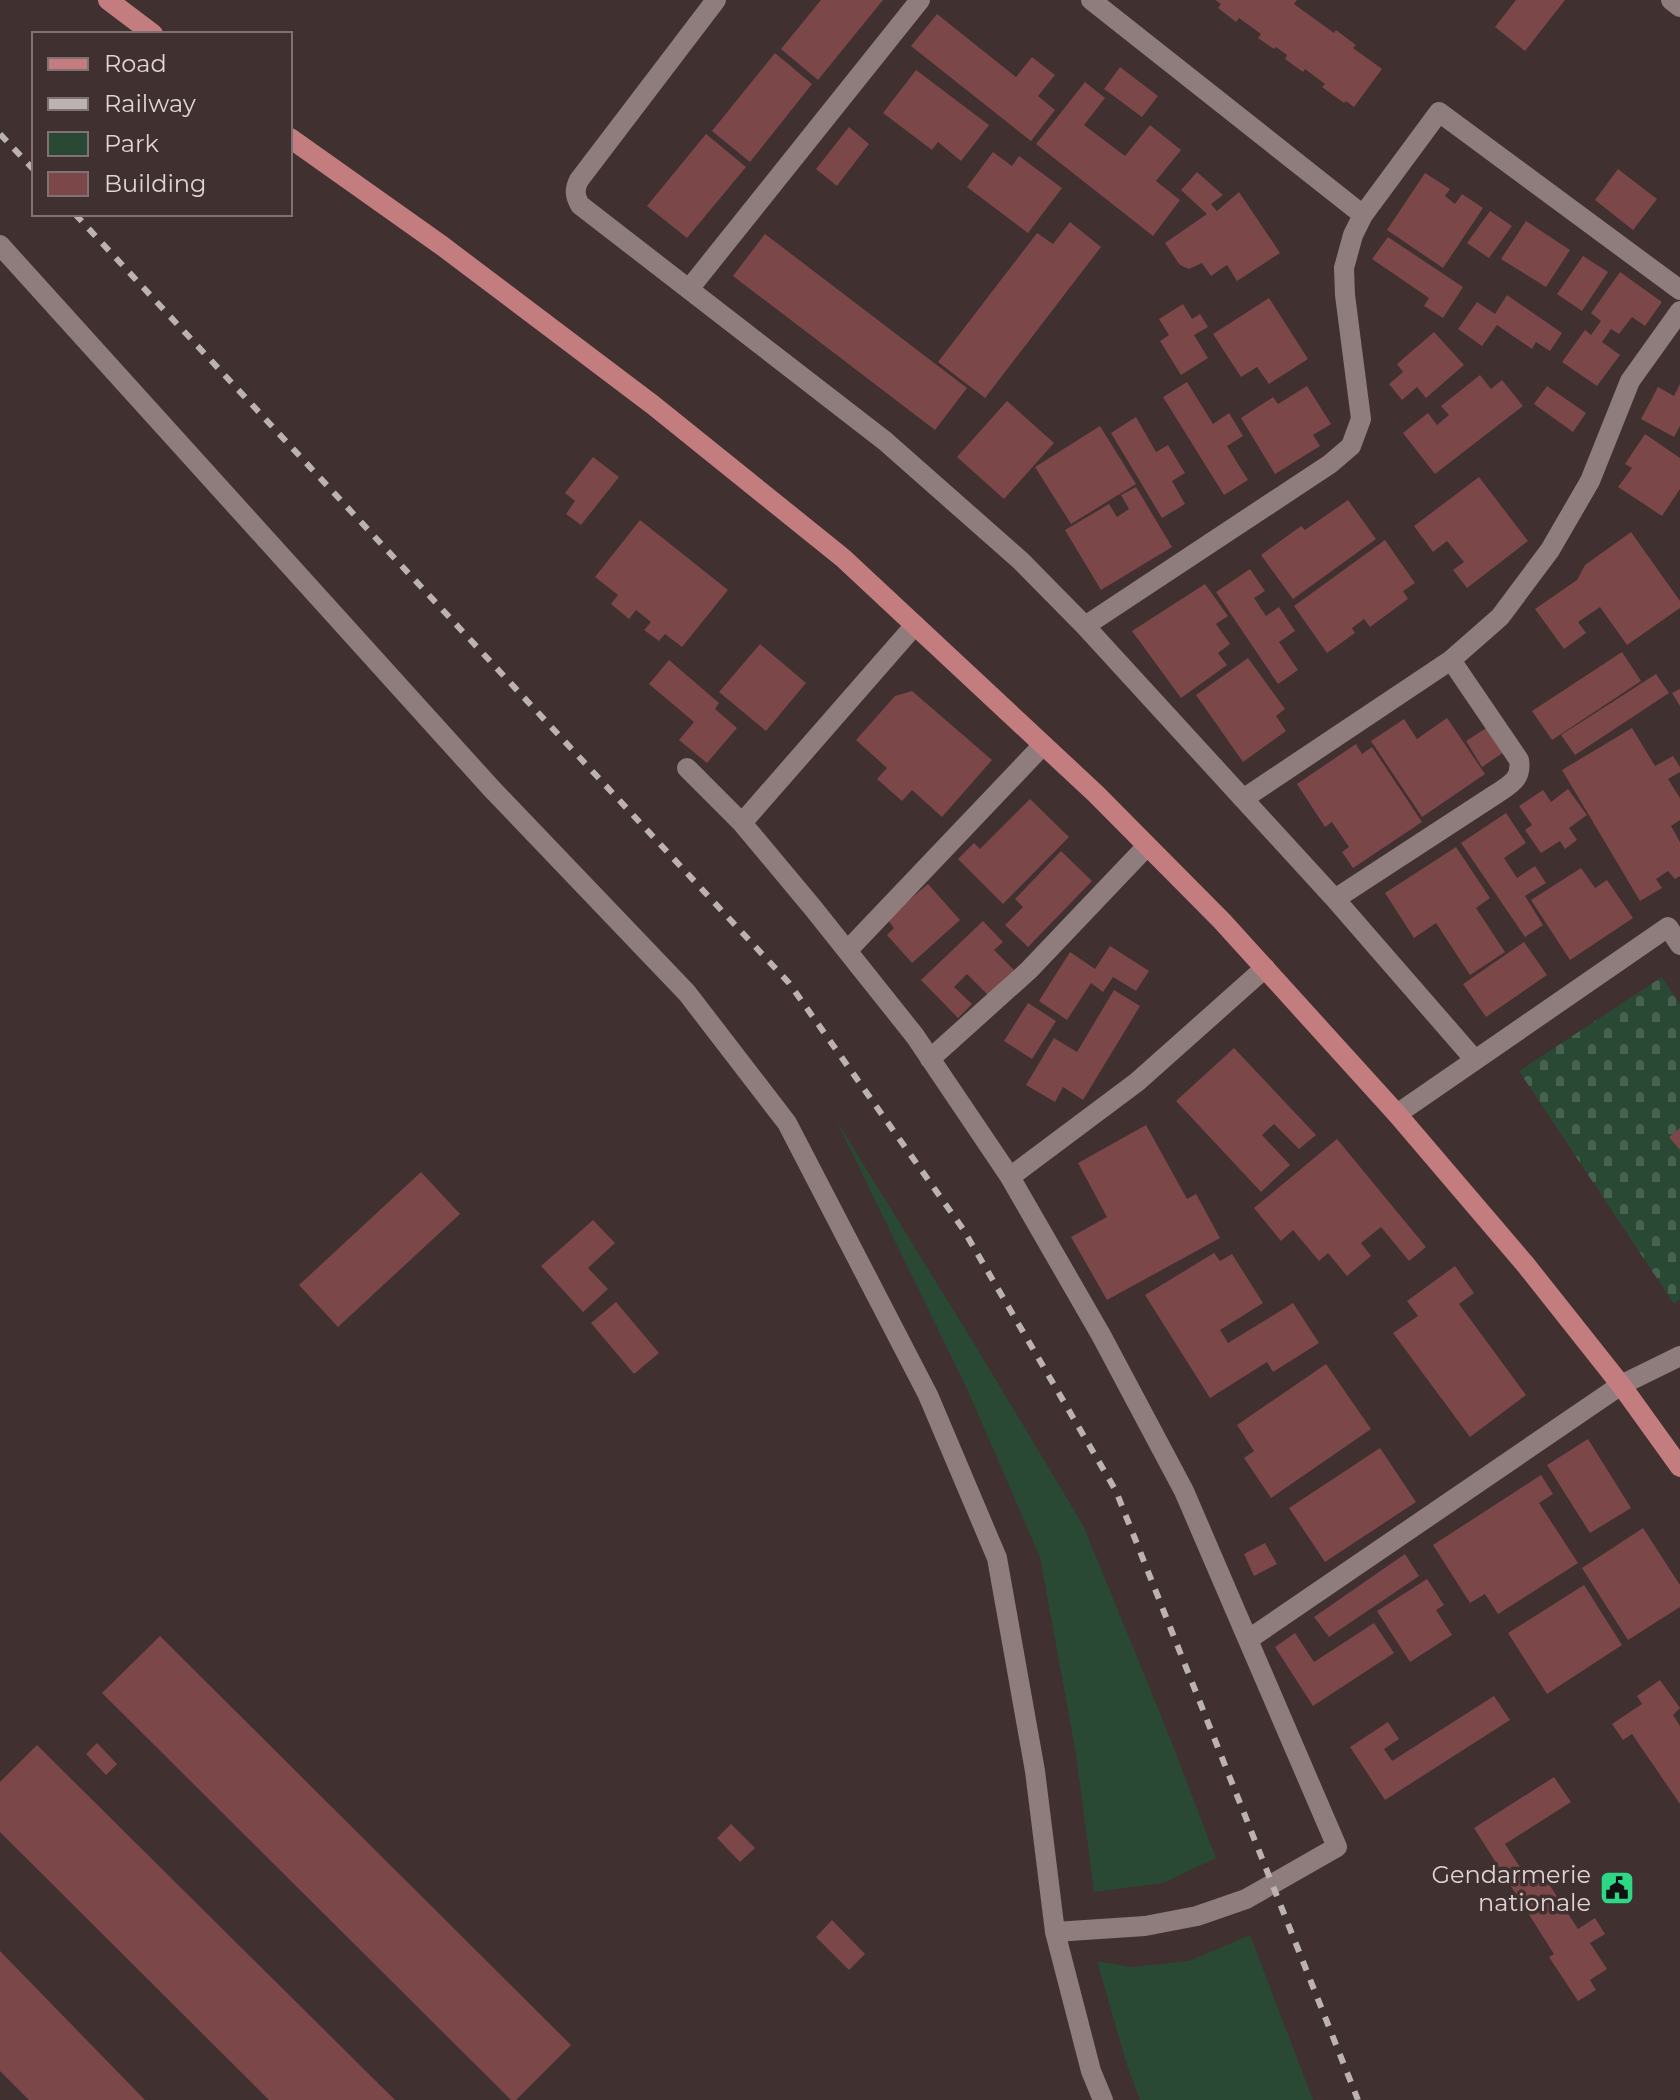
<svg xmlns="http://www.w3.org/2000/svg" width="1680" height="2100" viewBox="0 0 1680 2100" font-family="Montserrat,sans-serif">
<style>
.green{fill:#294935}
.cemetery{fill:url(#cemetery-stones)}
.building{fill:#7b4748}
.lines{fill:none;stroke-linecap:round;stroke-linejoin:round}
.street{stroke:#8f7c7c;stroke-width:20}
.primary{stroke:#c37d7f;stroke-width:20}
.rail{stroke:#bdb2b2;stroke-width:6;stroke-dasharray:10 10;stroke-linecap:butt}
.labels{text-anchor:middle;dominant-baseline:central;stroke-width:7;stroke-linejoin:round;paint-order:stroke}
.poi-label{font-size:24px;fill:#dfd5d5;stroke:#403030;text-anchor:end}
</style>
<defs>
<pattern id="cemetery-stones" width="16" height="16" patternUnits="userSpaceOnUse" patternTransform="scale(2)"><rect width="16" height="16" fill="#294935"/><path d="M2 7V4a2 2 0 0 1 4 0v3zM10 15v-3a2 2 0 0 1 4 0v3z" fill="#486251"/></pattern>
</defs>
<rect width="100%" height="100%" fill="#403030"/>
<path class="green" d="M835,1118L981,1355L1083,1525L1166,1728L1216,1858L1163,1883L1094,1892L1076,1754L1040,1557L968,1391Z
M1250,1935L1313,2100H1140L1127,2065L1097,1961L1131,1967L1189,1961Z"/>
<path class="cemetery" d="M1662,977L1680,1004V1299L1674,1304L1519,1071Z"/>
<path class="building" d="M821,0H883L818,80L781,49Z
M1215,0H1297L1294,4L1334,33L1336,30L1356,45L1353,48L1382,69L1354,107L1346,101L1344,103L1322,87L1325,84L1305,69L1303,72L1285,59L1287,55L1276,47L1274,49L1258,38L1261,34L1239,18L1236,22L1218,8L1221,4Z
M1516,0H1565L1525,51L1495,27Z
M937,14L1016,77L1032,57L1055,75L1038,96L1055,110L1031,141L911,46Z
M775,53L812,84L750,162L712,131Z
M1120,67L1158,96L1142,117L1104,89Z
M916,70L989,125L961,161L938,142L932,150L883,113Z
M1085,82L1105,98L1084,125L1125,156L1150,125L1181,150L1156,181L1180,200L1153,236L1036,144Z
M849,127L869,144L837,186L816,169Z
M706,134L746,167L687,238L647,206Z
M993,152L1012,166L1019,156L1062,188L1028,233L967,187Z
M1618,169L1657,199L1633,230L1595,200Z
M1197,172L1223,195L1211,204L1217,211L1239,192L1280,253L1237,281L1227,265L1211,276L1202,263L1189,269L1184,267L1179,264L1165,243L1207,214L1181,190Z
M1425,173L1450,189L1445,196L1455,204L1462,194L1483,208L1443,268L1387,230Z
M1490,211L1512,226L1489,258L1467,243Z
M1526,221L1570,250L1546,287L1501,259Z
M1070,222L1101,247L985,398L938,362L1037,233L1053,244Z
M765,234L967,388L935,430L733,276Z
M1388,237L1463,287L1443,318L1424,306L1429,298L1372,259Z
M1583,256L1608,272L1582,311L1557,294Z
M1620,272L1662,302L1645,326L1632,317L1619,334L1611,329L1602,342L1620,355L1597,386L1562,362L1585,330L1591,335L1601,321L1591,313Z
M1507,295L1562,333L1550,351L1536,342L1532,349L1497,325L1482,346L1458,329L1477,302L1495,314Z
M1269,298L1308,359L1269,384L1257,367L1241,377L1213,334Z
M1183,304L1192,319L1200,314L1208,327L1194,335L1208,358L1181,375L1160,341L1169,335L1159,319Z
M1434,332L1464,365L1426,398L1417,387L1402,400L1389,384L1403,372L1397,364Z
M1480,375L1491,389L1502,380L1523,406L1435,474L1403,433L1428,413L1437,425L1449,415L1441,406Z
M1187,382L1213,424L1229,413L1243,436L1227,446L1248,480L1224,495L1163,397Z
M1680,384V426L1674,437L1641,419L1658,387L1674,396Z
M1307,386L1331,424L1313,435L1320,446L1275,474L1241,418L1273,397L1278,404Z
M1547,386L1586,413L1573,432L1534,404Z
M1007,401L1054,443L1004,499L957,457Z
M1136,417L1156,452L1168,445L1185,473L1172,481L1185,504L1162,518L1111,433Z
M1100,426L1136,484L1071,524L1035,467Z
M1645,434L1680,458V489L1662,516L1618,487L1632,468L1625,464Z
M593,457L619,477L581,525L566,514L575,501L565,493Z
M1479,477L1528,541L1467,588L1453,570L1464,562L1447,541L1433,552L1414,526Z
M1136,487L1172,547L1101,590L1065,530L1109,504L1117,517L1129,509L1121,495Z
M1348,500L1376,539L1293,599L1261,555L1301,526L1305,530Z
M640,520L728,590L682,647L665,634L659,641L644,630L651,622L636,610L629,619L611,604L618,595L595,577Z
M1631,532L1680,601V608L1627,645L1600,607L1578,622L1586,633L1564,649L1535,609L1577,580L1585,565Z
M1385,540L1415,583L1403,591L1408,599L1370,627L1364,619L1352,628L1355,633L1327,653L1294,606Z
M1250,569L1265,591L1254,598L1266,616L1279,607L1295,631L1279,642L1298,670L1278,684L1216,592Z
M1205,584L1228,616L1216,624L1230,644L1218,653L1227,665L1181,698L1132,631Z
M760,644L806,683L766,731L719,692Z
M1622,652L1641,681L1552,740L1532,711Z
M1248,658L1285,709L1276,716L1286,731L1243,762L1196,695Z
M669,660L719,703L715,709L737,728L707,763L679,740L694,722L649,684Z
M1656,674L1669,693L1575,755L1561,735Z
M1680,689V706L1672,693Z
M912,691L992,760L942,817L912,790L902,801L877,779L887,768L856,740L895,696Z
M1447,718L1485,774L1422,817L1371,741L1404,719L1417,739Z
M1491,725L1507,750L1482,767L1466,741Z
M1632,728L1655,766L1673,756L1680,767V772L1668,779L1680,798V820L1671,826L1680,842V876L1675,879L1668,871L1656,879L1662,888L1640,901L1562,770Z
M1356,744L1362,754L1372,747L1422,822L1353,868L1342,852L1349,847L1332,822L1325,827L1297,784Z
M1568,789L1587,815L1569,828L1577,840L1565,849L1560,841L1541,853L1525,830L1532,825L1519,806L1543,790L1551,802Z
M1030,799L1069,837L1003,904L958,859L974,843L980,849Z
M1506,813L1526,843L1504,858L1517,878L1535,866L1546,883L1525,896L1543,925L1525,937L1461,843Z
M1456,847L1490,898L1476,908L1505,952L1470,975L1436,923L1414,938L1385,893Z
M1061,851L1092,881L1028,947L1005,925L1023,907L1015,899Z
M1581,868L1595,888L1607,880L1633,918L1570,960L1531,900Z
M928,884L960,920L912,963L887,935L894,928L887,919Z
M983,921L1003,942L994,950L1014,970L988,995L967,974L954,987L972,1004L958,1018L921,980Z
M1524,942L1547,975L1486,1017L1463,984Z
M1110,946L1149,971L1136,991L1113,977L1103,992L1091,983L1067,1020L1039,1001L1070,952L1095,969Z
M1114,990L1140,1006L1083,1100L1063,1087L1055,1102L1026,1085L1054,1038L1077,1052Z
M1028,1003L1056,1021L1032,1059L1004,1041Z
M1234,1048L1316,1135L1299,1149L1274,1124L1262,1135L1290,1165L1261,1192L1176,1101Z
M1146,1125L1187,1199L1196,1194L1220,1238L1107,1300L1071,1237L1107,1217L1078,1163Z
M1680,1128V1150L1669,1137Z
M1337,1139L1426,1247L1409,1261L1381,1227L1361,1243L1371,1256L1347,1276L1328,1253L1319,1261L1293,1230L1281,1241L1254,1208Z
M421,1172L460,1214L338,1327L299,1285Z
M593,1220L615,1243L588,1268L608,1289L583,1312L541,1266Z
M1214,1253L1220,1261L1232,1254L1263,1303L1220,1330L1228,1343L1293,1303L1319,1343L1273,1372L1267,1362L1210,1398L1145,1295Z
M1455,1266L1474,1293L1459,1304L1526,1395L1470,1437L1393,1333L1418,1316L1407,1301Z
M616,1302L659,1353L634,1374L591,1323Z
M1326,1364L1371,1429L1271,1498L1244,1458L1254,1451L1237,1425Z
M1588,1439L1631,1508L1590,1533L1547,1465Z
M1380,1448L1416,1502L1325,1562L1289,1508Z
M1541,1475L1553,1494L1539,1503L1578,1563L1498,1614L1485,1594L1470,1603L1433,1545Z
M1643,1528L1680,1585V1607L1628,1640L1582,1568Z
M1265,1543L1277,1564L1254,1576L1244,1554Z
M1405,1554L1419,1576L1329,1637L1314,1617Z
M1427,1579L1444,1605L1436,1610L1452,1635L1410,1662L1377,1611Z
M1584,1585L1622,1645L1547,1694L1508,1633Z
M1374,1623L1394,1653L1313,1706L1275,1647L1295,1633L1314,1662Z
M160,1636L571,2045L516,2100H511L102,1693Z
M1660,1680L1680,1708L1673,1715L1680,1726V1804L1632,1734L1623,1740L1612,1724L1642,1704L1637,1696Z
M1494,1696L1510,1720L1385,1800L1350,1747L1388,1722L1399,1739L1384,1749L1392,1761Z
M97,1743L117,1764L106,1775L86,1754Z
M37,1745L395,2100H269L0,1832V1782Z
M1554,1777L1571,1802L1505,1844L1533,1887L1545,1878L1578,1929L1595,1918L1605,1934L1590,1943L1607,1969L1590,1980L1596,1990L1578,2001L1549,1957L1554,1954L1474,1828Z
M731,1824L755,1848L740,1862L717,1838Z
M832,1920L865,1954L849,1970L816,1937Z
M0,1951L145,2100H29L0,2071Z"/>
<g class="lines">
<path class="street" d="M716,0L579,180C574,190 575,196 580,205L885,441L1021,561L1085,626L1335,899L1475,1060
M1091,0L1363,215
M1671,0L1680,7
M0,245L491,788L687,993L787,1123L928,1395L997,1558L1035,1771L1055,1932L1091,2071L1103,2100
M689,289L920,0
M1085,626L1330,464L1351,446L1361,419L1345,295L1344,268L1353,235L1363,215L1439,112L1680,290
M687,768L742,823L813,908L915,1036L1010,1177L1101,1335L1184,1491L1337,1847L1246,1899L1197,1916L1145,1926L1055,1932
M1243,799L1451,660L1500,617L1550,550L1590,481L1630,381L1680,311
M742,823L915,625
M1335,899L1496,794C1511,784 1522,779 1519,760L1451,660
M847,951L1043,745
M930,1059L1029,970L1147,846
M1397,1114L1668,927L1680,945
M1010,1177L1137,1082L1265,968
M1249,1639L1621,1385L1680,1356"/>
<path class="primary" d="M108,0L153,34
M290,138L441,245L653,405L843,558L1096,794L1222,921L1397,1114L1525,1264L1621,1385L1680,1467"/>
<path class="rail" d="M0,134L34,170
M75,214L789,983L963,1229L1116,1491L1358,2100"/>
</g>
<defs>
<g id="civic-square" transform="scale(1.8)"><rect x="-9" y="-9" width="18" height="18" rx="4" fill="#2dd884" stroke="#403030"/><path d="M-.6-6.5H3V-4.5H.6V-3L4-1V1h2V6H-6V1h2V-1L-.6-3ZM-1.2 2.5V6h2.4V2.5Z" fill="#111"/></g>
</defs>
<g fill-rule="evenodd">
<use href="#civic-square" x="1617" y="1888"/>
</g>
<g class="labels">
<g class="poi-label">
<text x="1591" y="1874">Gendarmerie<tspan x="1591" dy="28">nationale</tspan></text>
</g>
</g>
<rect x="32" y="32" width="260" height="184" fill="#403030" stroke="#807272" stroke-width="2"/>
<rect x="48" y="58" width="40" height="12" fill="#c37d7f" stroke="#807272" stroke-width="2"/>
<text x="104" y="72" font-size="24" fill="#dfd5d5">Road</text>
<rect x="48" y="98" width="40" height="12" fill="#bdb2b2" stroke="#807272" stroke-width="2"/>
<text x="104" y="112" font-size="24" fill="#dfd5d5">Railway</text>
<rect x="48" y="132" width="40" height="24" fill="#294935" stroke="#807272" stroke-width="2"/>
<text x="104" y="152" font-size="24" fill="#dfd5d5">Park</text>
<rect x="48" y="172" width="40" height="24" fill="#7b4748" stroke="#807272" stroke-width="2"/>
<text x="104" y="192" font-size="24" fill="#dfd5d5">Building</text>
</svg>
